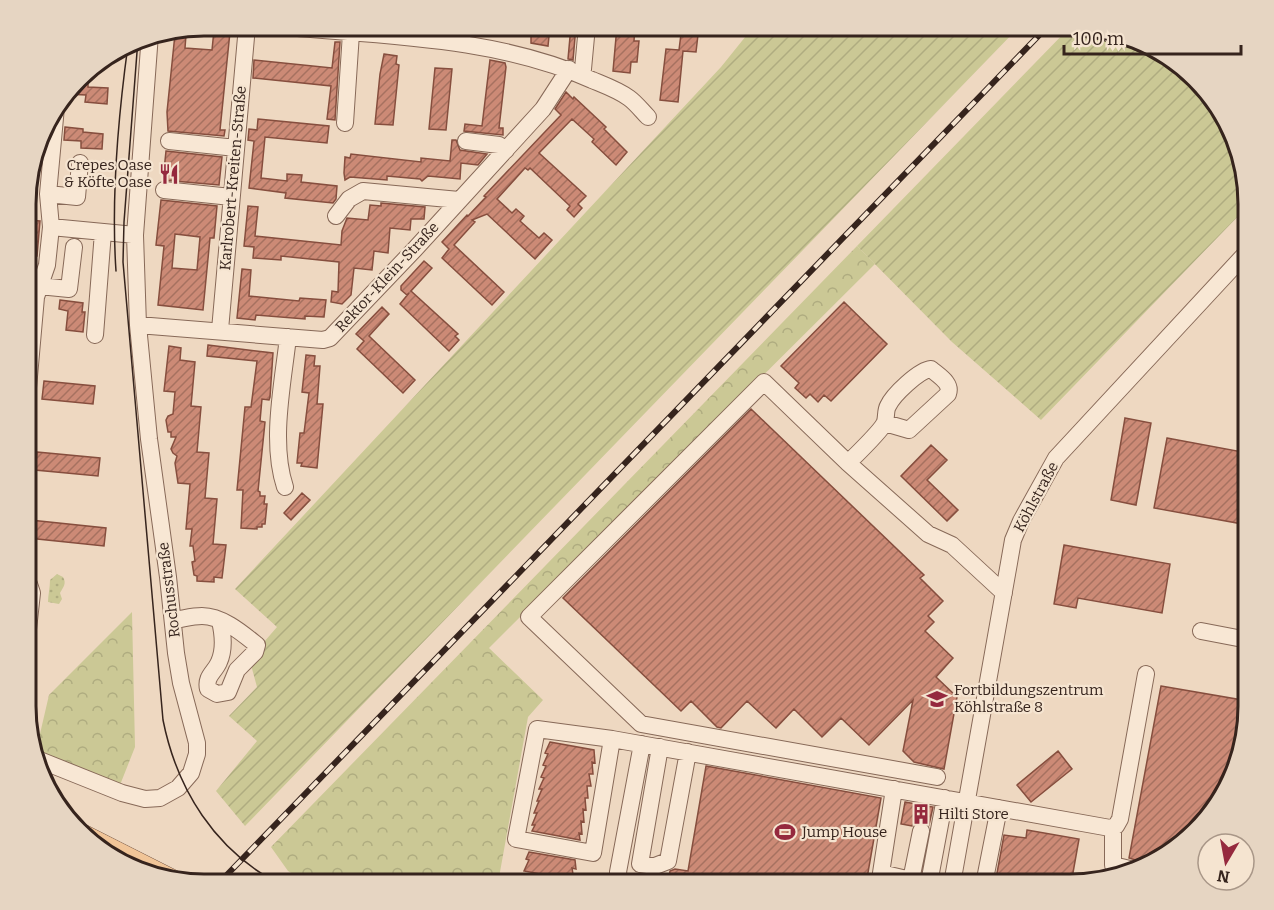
<svg xmlns="http://www.w3.org/2000/svg" width="1274" height="910" viewBox="0 0 1274 910" font-family="Bitter,serif">
<style>
.forest{fill:url(#forest-crowns)}
.park{fill:url(#park-dots)}
.garden{fill:url(#garden-furrows)}
.building{fill:url(#building-hatch);stroke:#864e3e;stroke-width:1.5;fill-rule:evenodd}
.lines{fill:none;stroke-linecap:round;stroke-linejoin:round}
.minor-casing{stroke:#876958;stroke-width:18}
.major-casing{stroke:#54382d;stroke-width:21}
.minor{stroke:#f8e7d4;stroke-width:16}
.major{stroke:#f1c598;stroke-width:20}
.tram{stroke:#36241d;stroke-width:1.5}
.rail-casing{stroke:#36241d;stroke-width:6}
.rail{stroke:#f5e4d0;stroke-width:4;stroke-dasharray:11;stroke-linecap:butt}
.labels{text-anchor:middle;dominant-baseline:central;stroke-width:4.5;stroke-linejoin:round;paint-order:stroke}
.poi-label{font-size:15px;fill:#36241d;stroke:#f5e4d0;text-anchor:start}
.street-label{font-size:15px;fill:#36241d;stroke:#f5e4d0}
.rim{fill:none;stroke:#36241d;stroke-width:3}
</style>
<defs>
<pattern id="forest-crowns" width="20" height="18" patternUnits="userSpaceOnUse" patternTransform="scale(1.5)"><rect width="20" height="18" fill="#cbc895"/><path d="M2 6a3 3 0 1 1 6 0M12 15a3 3 0 1 1 6 0" fill="none" stroke="#afac80"/></pattern>
<pattern id="park-dots" width="8" height="8" patternUnits="userSpaceOnUse" patternTransform="scale(1.5)"><rect width="8" height="8" fill="#cbc895"/><path d="M2 2h.1M6 6h.1" fill="none" stroke="#afac80" stroke-width="1.8" stroke-linecap="round"/></pattern>
<pattern id="garden-furrows" width="10" height="10" patternUnits="userSpaceOnUse" patternTransform="scale(1.5)"><rect width="10" height="10" fill="#cbc895"/><path d="M-1 1l2-2M0 10L10 0M9 11l2-2" fill="none" stroke="#afac80"/></pattern>
<pattern id="building-hatch" width="6" height="6" patternUnits="userSpaceOnUse" patternTransform="scale(1.5)"><rect width="6" height="6" fill="#cc8a76"/><path d="M-1 1l2-2M0 6l6-6M5 7l2-2" fill="none" stroke="#a67160"/></pattern>
</defs>
<rect width="100%" height="100%" fill="#eed8c1"/>
<path class="forest" d="M857,246L875,264L489,648L543,700L528,717L498,883L504,884H309L288,871L271,847Z
M132,612L135,747L120,785L36,751L49,695Z"/>
<path class="park" d="M57,574L63,577C67,584 63,587 60,593L62,599L59,604L48,602C48,595 50,588 50,580Z"/>
<path class="garden" d="M754,26H1020L245,826L216,791L257,741L229,716L257,687L251,665L264,642L277,627L235,589L721,67Z
M1071,26C1105,26 1151,41 1178,62C1185,67 1227,119 1230,126C1238,144 1248,187 1248,206L1041,420L952,342L857,246Z"/>
<path class="building" d="M531,26H550L548,46L531,43Z
M571,26H576L573,60L568,59Z
M617,26H635L634,41H639L637,62H631L630,73L613,71Z
M682,26H699L696,52L683,51L678,102L660,100L666,49L679,50Z
M214,30L230,32L220,130H225L224,136L168,131L167,112L175,34L186,35L185,48L212,50Z
M335,42H340L335,120L327,119L331,86L253,78L254,60L332,68Z
M384,54L397,56L396,64L399,65L393,125L375,124L380,74Z
M490,60L505,63L506,67L499,128H503V135L464,131L465,124L482,126Z
M435,68L452,69L446,130L429,129Z
M76,82L88,83V87L108,88L107,104L85,102L86,95L67,94Z
M566,92L573,99L574,97L606,127L604,129L627,152L616,165L592,142L594,139L572,119L539,153L586,196L578,204L582,208L574,217L567,210L570,206L530,168L528,170L525,168L497,199L512,213L516,209L524,216L520,221L539,238L544,233L552,240L535,259L487,214L472,220L475,222L454,245L504,292L492,305L442,258L449,249L442,242L467,215L468,216L486,197L484,196L561,115L555,109Z
M258,119L329,126L327,143L265,137L261,178L287,181V174L302,175L301,182L337,186L336,199L333,203L285,198L286,193L249,188L254,141L248,140L249,129L257,130Z
M65,127L83,129V132L103,134L102,149L81,148V141L64,140Z
M452,140H456L460,150L487,154L478,165L461,163L460,179L428,176L422,181L420,179L387,176V180L350,177L345,180L344,173L345,157L350,158L351,154L421,162V158L450,161Z
M166,151L222,157L219,185L163,180Z
M36,153L40,154L34,219L27,218V180Z
M161,200L217,206L214,238H210L203,310L158,305L164,246L156,245ZM175,234L200,237L197,270L172,268Z
M381,203L425,207L424,219H411L410,230L390,228L388,253L374,251L372,270L354,268L351,295L342,304L331,302L332,291L338,292L339,262L281,256V260L253,258L254,247L244,246L248,206L258,207L255,236L341,245L342,231L347,218L368,220L370,205L381,206Z
M27,220L40,221L37,256L27,255Z
M424,261L432,268L411,291L458,334L455,336L459,340L449,351L400,304L409,293L407,295L401,290V286Z
M242,269L251,270L249,296L299,301L300,298L326,300L324,317L305,316V319L256,315L255,320L237,318Z
M60,300L83,303L82,312H85L83,332L66,330L68,311L59,309Z
M844,302L887,344L831,401L824,395L818,402L810,394L806,398L795,388L799,383L781,366Z
M382,307L389,314L369,336L415,380L403,393L357,349L364,341L356,334Z
M208,345L273,353L270,397L269,400L262,399L260,421L265,422L258,491L260,492V496H265L264,504H267L265,524H262V527H257V529L241,528L243,490H237L245,407H251L257,361L207,356Z
M169,346L181,348L180,360L195,362L191,406L201,407L197,452L209,453L205,498L217,499L213,544L226,545L222,578L214,577V582L197,581V576L194,575L192,562L195,561L193,546H190L192,529H186L190,484L178,483L175,463L177,456L173,453L171,449L176,437H171V432H168L166,420L168,416L173,414L175,392L164,391Z
M306,355L315,356L314,366H320L317,404H323L317,468L301,466L302,463H297L300,433H304L309,393L302,392Z
M44,381L95,386L93,404L42,399Z
M751,409L924,575L920,578L943,601L928,616L934,622L925,631L953,658L936,677L957,697L944,769L914,762L903,751L913,700L869,745L841,718L822,737L794,709L776,728L747,701L721,728L717,727L691,701L681,711L563,598Z
M1125,418L1151,423L1136,505L1111,500Z
M1167,438L1248,453V525L1154,508Z
M931,445L947,460L927,480L958,510L947,521L901,476Z
M37,452L100,458L98,476L35,470Z
M302,493L310,500L291,520L284,513Z
M30,520L106,528L104,546L28,538Z
M1064,545L1170,564L1162,613L1078,598L1076,608L1054,604Z
M1161,686L1248,701V718L1239,764L1211,815L1151,865L1129,858Z
M550,742L594,750L595,763L592,762L593,774H589L591,786H587L588,798H585L586,810L583,809L584,822L581,821L582,834L579,833L580,840L532,831L535,825H532L537,813H534L539,801H537L542,789H539L544,778L541,777L546,766L543,765L548,754L545,753Z
M1058,751L1072,769L1031,802L1017,785Z
M706,766L881,798L866,884H668L670,871L675,869L688,871Z
M905,802L933,807L929,825L923,821H917L912,826L901,824Z
M1027,830L1079,839L1071,884H1039L1018,881V884H995L1004,835L1026,838Z
M529,852L575,860L576,869L572,868L574,880L524,871L529,860L526,859Z"/>
<g class="lines">
<g class="minor-casing">
<path id="minor" d="M275,26C380,36 494,36 592,80C604,85 618,90 629,98C636,103 642,111 648,117
M580,74L583,69L587,26
M345,123L351,33
M169,141L236,148
M466,141L499,145L506,150
M164,190L231,197
M48,194L77,197L80,163
M336,216L349,199L363,191L459,200
M51,227L135,235
M39,286L69,289L74,247
M138,325L323,340L330,338L415,249L543,109L569,69
M220,330L247,26
M95,335L103,232
M27,399L36,297L47,265L51,227L48,194L56,107
M848,463C857,454 879,433 884,424C887,419 885,411 888,406C893,395 919,370 931,369C939,376 952,383 948,394L909,430L885,423
M285,487C270,442 283,383 288,337
M173,620C182,619 192,616 202,616C222,616 242,633 257,645L255,652L237,670L228,692L217,694L208,689C205,676 215,672 219,662C225,649 223,634 220,621
M1201,631L1248,640
M27,638L32,593L29,584H27
M612,739L537,729L516,839L593,853L612,739L1110,828L1116,826L1120,819L1146,674
M660,747L640,864L655,866L668,861L688,752
M37,759L122,793L145,799L160,798L178,788L191,773L197,754V743L181,683L176,653L168,577L149,439L138,325L135,235L150,34
M937,777L641,724L529,617L764,382L848,463L928,534L952,545L1004,593
M894,789L881,873L911,880
M1113,828V865L1134,870
M920,882L911,880L921,831
M929,883L945,798
M620,884L618,872L642,744
M952,884L1009,563L1013,540L1021,521L1056,458L1248,251
M984,884L999,808"/>
</g>
<g class="major-casing">
<path id="major" d="M84,835L173,880"/>
</g>
<use href="#minor" class="minor"/>
<use href="#major" class="major"/>
<path class="tram" d="M138,39L124,222L123,262L163,720C177,790 215,850 279,884
M116,271C111,198 118,118 128,45"/>
<g class="rail-casing">
<path id="rail" d="M218,884L1048,26"/>
</g>
<use href="#rail" class="rail"/>
</g>
<defs>
<g id="restaurant-bare" transform="scale(1.62)"><path d="M-5-6h1v4h1v-4h1v4h1v-4h1v5L-1.5 .5V6h-2V.5L-5-1ZM5-6V6H3V1.5H1.5Q1.5-4 5-6Z" fill="#95293e" stroke="#f5e4d0" stroke-width="2.5" paint-order="stroke"/></g>
<g id="school-bare" transform="scale(1.62)"><path d="M0-5L7-2L0 1L-7-2ZM-4 1L0 2.5L4 1V4Q0 6-4 4Z" fill="#95293e" stroke="#f5e4d0" stroke-width="2.5" paint-order="stroke"/></g>
<g id="building-bare" transform="scale(1.62)"><path d="M-4-6H4V6H1V3H-1V6H-4ZM-2.5-4.3h1.7v1.8h-1.7ZM.8-4.3h1.7v1.8H.8ZM-2.5-1h1.7V.8h-1.7ZM.8-1h1.7V.8H.8Z" fill="#95293e" stroke="#f5e4d0" stroke-width="2.5" paint-order="stroke"/></g>
<g id="stadium-bare" transform="scale(1.62)"><path d="M0-5a6.5 5 0 1 0 0 10a6.5 5 0 1 0 0-10ZM-3.5-1.8h7v3.6h-7Z" fill="#95293e" stroke="#f5e4d0" stroke-width="2.5" paint-order="stroke"/></g>
</defs>
<g fill-rule="evenodd">
<use href="#restaurant-bare" x="169" y="174"/>
<use href="#school-bare" x="937" y="699"/>
<use href="#building-bare" x="921" y="814"/>
<use href="#stadium-bare" x="785" y="832"/>
</g>
<g class="labels">
<g class="poi-label">
<text x="152" y="165" text-anchor="end">Crepes Oase<tspan x="152" dy="17">&amp; Köfte Oase</tspan></text>
<text x="954" y="690">Fortbildungszentrum<tspan x="954" dy="17">Köhlstraße 8</tspan></text>
<text x="938" y="814">Hilti Store</text>
<text x="802" y="832">Jump House</text>
</g>
<g class="street-label">
<text transform="translate(233 178) rotate(-85)">Karlrobert-Kreiten-Straße</text>
<text transform="translate(387 277) rotate(-47)">Rektor-Klein-Straße</text>
<text transform="translate(1036 497) rotate(-62)">Köhlstraße</text>
<text transform="translate(169 590) rotate(-97)">Rochusstraße</text>
</g>
</g>
<path d="M0 0H1274V910H0ZM204 36H1070A168 168 0 0 1 1238 204V706A168 168 0 0 1 1070 874H204A168 168 0 0 1 36 706V204A168 168 0 0 1 204 36Z" fill="#e6d5c2" fill-rule="evenodd"/>
<path class="rim" d="M204 36H1070A168 168 0 0 1 1238 204V706A168 168 0 0 1 1070 874H204A168 168 0 0 1 36 706V204A168 168 0 0 1 204 36Z"/>
<g transform="translate(1226 862) rotate(190)"><circle r="28" fill="#f5e4d0" stroke="#a99788" stroke-width="1.5"/>
<path d="M0-4.5L10 22L0 15L-10 22Z" fill="#95293e"/>
<text y="-9" font-size="16" font-weight="bold" text-anchor="middle" fill="#36241d">N</text>
</g>
<path d="M1064 45v9h177v-9" fill="none" stroke="#36241d" stroke-width="3"/>
<text x="1073" y="45" font-size="18" fill="#36241d" stroke="#f5e4d0" stroke-width="4.5" paint-order="stroke">100 m</text>
</svg>
